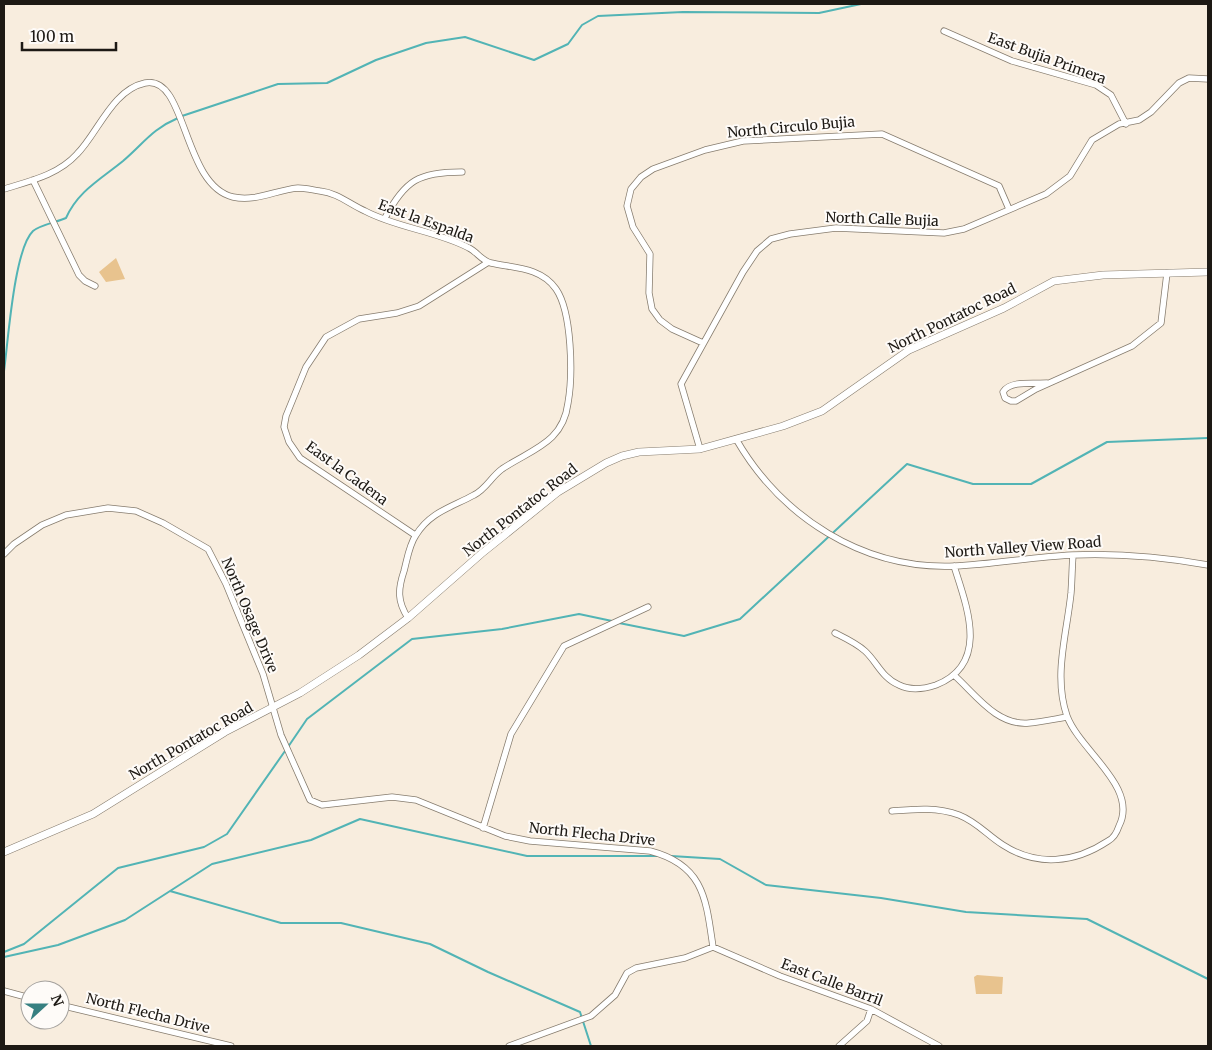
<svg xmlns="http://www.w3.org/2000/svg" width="1212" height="1050" viewBox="0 0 1212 1050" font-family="Merriweather,serif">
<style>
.green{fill:#e8c38e}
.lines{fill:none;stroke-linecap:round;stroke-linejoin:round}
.stream{stroke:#52b4b5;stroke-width:2}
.minor-casing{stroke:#867c6e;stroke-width:7}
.tertiary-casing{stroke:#867c6e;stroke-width:8}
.minor{stroke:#fff;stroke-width:5.5}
.tertiary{stroke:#fff;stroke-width:7}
.labels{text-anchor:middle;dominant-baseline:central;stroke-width:4;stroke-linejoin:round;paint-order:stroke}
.street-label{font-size:14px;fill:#1d1914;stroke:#fefbf8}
</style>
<rect width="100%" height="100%" fill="#f8edde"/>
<path class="green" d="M116,258L125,279L106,282L99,272Z
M977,975L1003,977L1002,994H976L974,977Z"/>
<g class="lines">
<path class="stream" d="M182,116L278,84L327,83L376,60L426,43L465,37L534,60L568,44L582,25L598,16L683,12L819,13L861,4
M4,371C8,343 14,249 33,231C40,225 57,222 66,218C78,191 101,179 123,161C144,143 152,129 178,118
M619,623L684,636L740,619L907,464L973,484H1031L1107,442L1208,438
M288,747L307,719L412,639L502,629L579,614L612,621
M671,856L720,859L766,885L881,898L966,912L1087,919L1208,979
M170,891L281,923H341L430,944L488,972L580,1012L591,1046
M4,952L24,944L118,868L204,847L227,834L285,751
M4,957L58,945L125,920L212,864L311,840L360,819L527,856H659"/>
<g class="minor-casing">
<path id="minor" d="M944,31L1012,61L1096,85L1111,95L1126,124
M33,180L79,275L85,281L95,286
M4,189C30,181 58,175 77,154C98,133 112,90 145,83C187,74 182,185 233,197C256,202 276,190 298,188C305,188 313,190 320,191C338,193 349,204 365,211C397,228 437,231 469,248C477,252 482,261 491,263C513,268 541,267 556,289C572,312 573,375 568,403C563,443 532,449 502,469C491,477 486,489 474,495C452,507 430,512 416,535C409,545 407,560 404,571C398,589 397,601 408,618
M385,218C405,180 419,172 462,172
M703,343L672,329L660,320L652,309L649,293L650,254L633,227L627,206L631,189L641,177L653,169L705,150L743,141L882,134L999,186L1009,209
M1047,383C1034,384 1010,380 1003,392L1005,398L1011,401H1016L1036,389L1132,346L1161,323L1167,273
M736,439C781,517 863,570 955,566C994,564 1033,557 1072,555C1118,553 1163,557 1208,565
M700,449L681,384L743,272L757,251L771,239L790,234L836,228L944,233L964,229L1046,194L1070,176L1092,140L1119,124L1139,120L1151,112L1179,83L1189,78L1208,79
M415,535L300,458L289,442L284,427L286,416L306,367L326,337L359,319L397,313L419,306L487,263
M4,554L14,544L42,525L66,515L108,508L136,511L163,523L208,549L226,584L263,674L281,735L310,800L322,805L392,797L416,800L505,836L530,841L650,851C704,865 706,899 713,947L685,958L636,968L627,973L615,995L591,1016L509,1046
M835,633C845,638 856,643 865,651C877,662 882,678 899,685C911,691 924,689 936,685C990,664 967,607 954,566
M955,676C976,695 997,726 1029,723C1041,722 1055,719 1067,717
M892,811C916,809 937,807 959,815C977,822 987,835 1003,845C1037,867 1075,863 1108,841C1114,838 1117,832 1119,826C1139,787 1080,751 1067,716C1053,676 1067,633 1071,593C1072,580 1072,568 1073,555
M483,828L511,734L564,646L648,607
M713,947L780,976L871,1009L939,1046
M4,991L30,998
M60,1005L231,1046
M839,1046L867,1021L871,1009"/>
</g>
<g class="tertiary-casing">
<path id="tertiary" d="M4,852L93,814L225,732L300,693L359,655L408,618L481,554L558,492L606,463L622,456L639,452L700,449L783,426L822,411L909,350L1004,308L1054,281L1103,275L1208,272"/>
</g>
<use href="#minor" class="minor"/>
<use href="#tertiary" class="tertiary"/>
</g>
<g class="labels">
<g class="street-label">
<text transform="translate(1047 58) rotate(20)">East Bujia Primera</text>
<text transform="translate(791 127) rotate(-5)">North Circulo Bujia</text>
<text transform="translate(882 219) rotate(2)">North Calle Bujia</text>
<text transform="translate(426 221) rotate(20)">East la Espalda</text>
<text transform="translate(952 318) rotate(-26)">North Pontatoc Road</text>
<text transform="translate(347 473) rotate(36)">East la Cadena</text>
<text transform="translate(520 510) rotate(-38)">North Pontatoc Road</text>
<text transform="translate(1023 547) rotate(-4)">North Valley View Road</text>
<text transform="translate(250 615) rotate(67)">North Osage Drive</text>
<text transform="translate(191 741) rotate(-30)">North Pontatoc Road</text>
<text transform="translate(592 834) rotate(6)">North Flecha Drive</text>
<text transform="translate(832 982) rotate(21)">East Calle Barril</text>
<text transform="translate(148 1013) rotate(14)">North Flecha Drive</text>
</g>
</g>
<rect width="1212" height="1050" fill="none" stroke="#1d1914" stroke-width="10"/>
<g transform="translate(45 1005) rotate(69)"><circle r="24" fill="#fefbf8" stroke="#a4a19d"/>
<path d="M0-4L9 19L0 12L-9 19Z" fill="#378081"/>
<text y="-8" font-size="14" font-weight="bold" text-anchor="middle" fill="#1d1914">N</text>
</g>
<path d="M22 42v8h94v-8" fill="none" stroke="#1d1914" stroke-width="2.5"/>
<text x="30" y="42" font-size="15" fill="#1d1914" stroke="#fefbf8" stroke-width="4" paint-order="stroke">100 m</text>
</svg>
